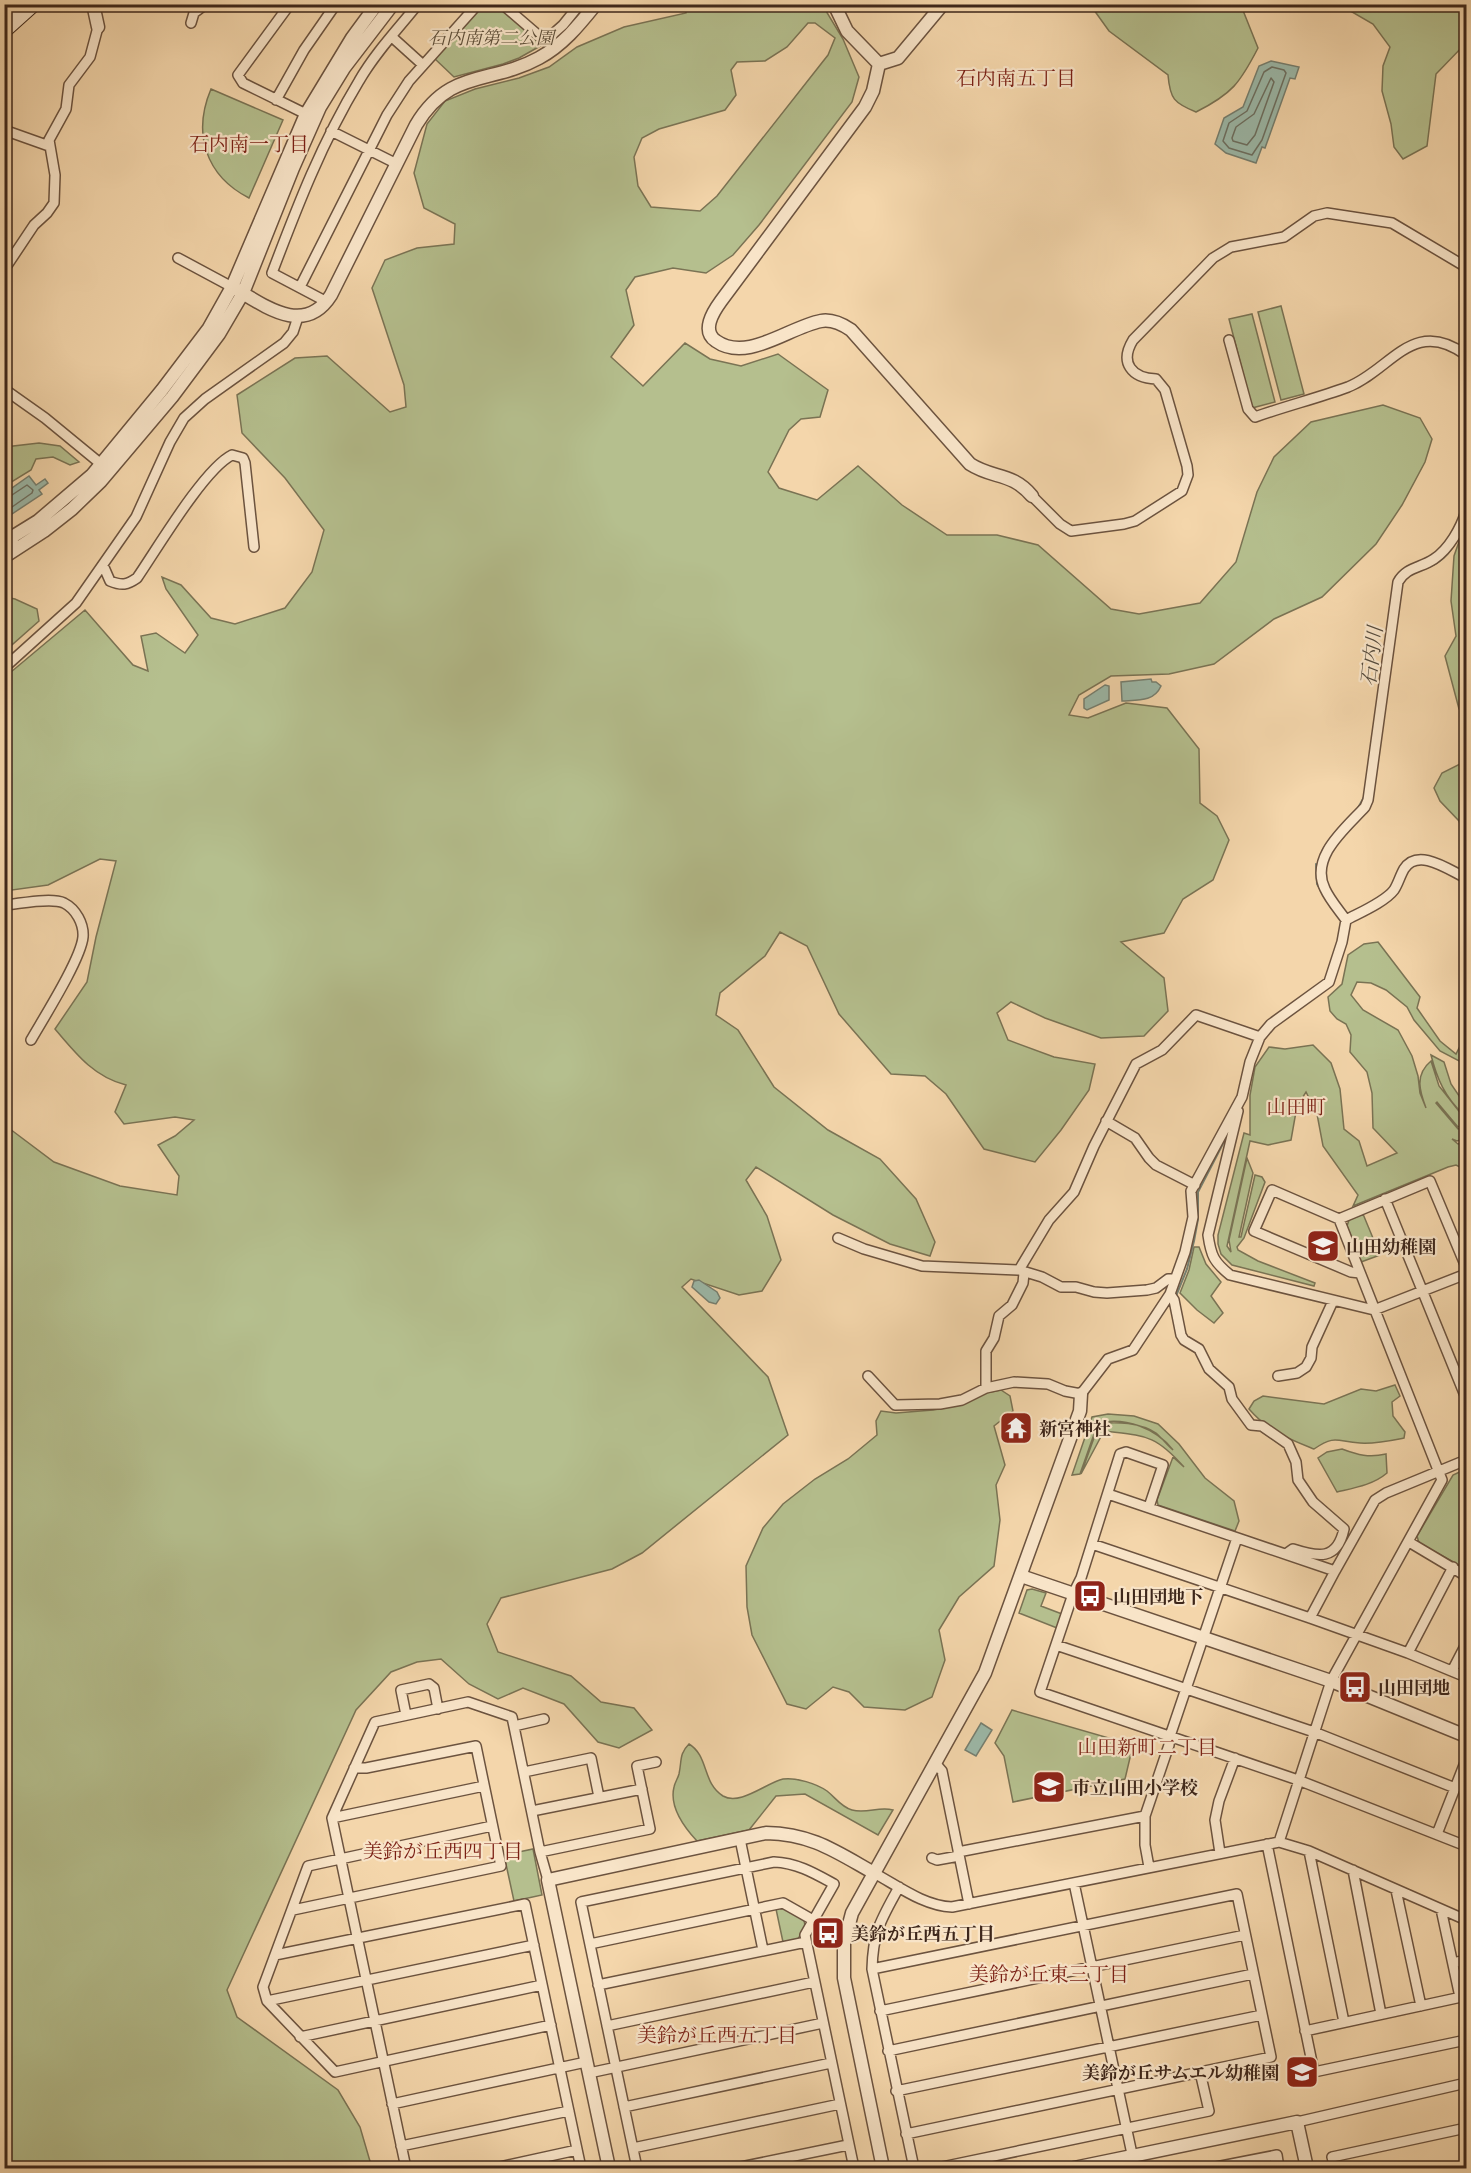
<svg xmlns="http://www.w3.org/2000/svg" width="1471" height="2173" viewBox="0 0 1471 2173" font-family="'Gentium Book Plus','Noto Serif JP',serif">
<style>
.green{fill:#b5bf8e;stroke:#7a7354;stroke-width:1.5;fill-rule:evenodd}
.water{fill:#9cb9a9;stroke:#767f70;stroke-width:1.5}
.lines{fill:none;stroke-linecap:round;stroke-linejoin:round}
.shore{stroke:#6d7062;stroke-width:1.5}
.stream{stroke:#767f70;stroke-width:2}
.minor-casing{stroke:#6c533f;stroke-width:12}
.tertiary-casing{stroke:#6c533f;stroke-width:15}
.secondary-casing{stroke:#3e271b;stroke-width:16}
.minor{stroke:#f8e4c8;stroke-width:9}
.tertiary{stroke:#f8e4c8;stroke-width:12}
.secondary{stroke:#f8e4c8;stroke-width:14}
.labels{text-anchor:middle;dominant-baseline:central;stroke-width:4.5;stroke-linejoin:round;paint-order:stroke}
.park-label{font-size:18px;font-style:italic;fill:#5c4d38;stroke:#f8e4c8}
.poi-label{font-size:18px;font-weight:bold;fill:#3e271b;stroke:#f8e4c8;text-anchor:start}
.neighbourhood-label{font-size:20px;fill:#7a1f14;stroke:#f8e4c8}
.water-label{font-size:20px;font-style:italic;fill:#564c3e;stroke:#f8e4c8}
</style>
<rect width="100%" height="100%" fill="#f4d6ab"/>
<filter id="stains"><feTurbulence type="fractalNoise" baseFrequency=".00333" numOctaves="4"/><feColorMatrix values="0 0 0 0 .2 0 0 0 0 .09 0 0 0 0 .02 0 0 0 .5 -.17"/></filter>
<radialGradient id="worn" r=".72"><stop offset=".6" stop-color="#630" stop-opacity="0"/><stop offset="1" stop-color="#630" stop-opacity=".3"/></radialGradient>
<path class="green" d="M1096,4L1239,5L1242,8L1258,48C1240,83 1232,94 1196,112C1174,103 1170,99 1168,75L1109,31L1094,10Z
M483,5H498L542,45L519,58L503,64L454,77L434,58Z
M686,5H825L826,11L843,39L859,77L852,102L759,225L733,255L706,273L673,268L635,277L626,290L634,325L611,357L643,386L685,343L710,359L741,366L778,354L828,390L820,417L801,419L789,430L768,472L779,488L817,500L858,466L902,505L947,535H997L1038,545L1111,609L1139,614L1200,603L1236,562L1257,492L1274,457L1311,422L1383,405L1420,418L1432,439L1425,462L1402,505L1376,544L1322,597L1274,619L1214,664L1169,674L1111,676L1079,695L1069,715L1088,718L1126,703L1167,708L1199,749L1200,803L1217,816L1229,840L1213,880L1183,899L1164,933L1121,942L1164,978L1168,1011L1144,1036L1101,1038L1045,1018L1011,1002L997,1013L1008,1040L1054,1057L1095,1064L1089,1090L1061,1130L1035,1162L984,1149L946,1094L925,1076L891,1074L839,1014L807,946L780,932L765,956L720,993L716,1015L738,1030L774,1087L828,1130L880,1159L916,1199L935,1242L930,1256L890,1244L833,1215L756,1167L746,1180L767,1216L781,1260L762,1291L739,1295L691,1279L682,1287L768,1377L788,1435L642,1553L612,1569L501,1598L487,1624L498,1652L571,1676L601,1702L634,1708L652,1730L619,1748L598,1742L564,1704L523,1688L498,1699L469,1684L441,1659L417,1662L391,1672L356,1710L227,1990L237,2017L338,2090L360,2127L372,2168H5V1131L10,1129L54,1162L120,1186L177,1195L179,1176L158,1145L175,1136L194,1120L175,1117L124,1124L115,1112L126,1085C94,1077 76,1054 55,1029L87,982L96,937L116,861L100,859L48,885L5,891V677L85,610L133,665L148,671L141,636L156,633L185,653L198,635L166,589L162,577L181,585L211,618L235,624L285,608L312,572L324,530L285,478L242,433L237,395L295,358L327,356L390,412L406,407L404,385L372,288L385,260L417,248L454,244L455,224L424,208L414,173L427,124L445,101L475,89L519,78L549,67L577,47L624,27L686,13ZM808,23H815L835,38L828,55L717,196L700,211L651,207L638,186L634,157L642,138L659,129L725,110L736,95L731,70L737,62L765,61L787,47Z
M1340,5H1466V43L1436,74L1427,146L1403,159L1394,147L1391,124L1382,91L1383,66L1390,47L1373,24Z
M211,89L283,120L249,198C206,176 192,134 211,89Z
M1281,306L1304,394L1281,400L1258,312Z
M1252,314L1275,402L1252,408L1229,319Z
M39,443L60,446L79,462L70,465L53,457L36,459L31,470L5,486V447Z
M1466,533V711L1459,709L1445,656L1456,636L1451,601L1454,556L1461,536Z
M5,597L15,599L37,609L39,621L5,651Z
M1466,761V842L1459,821L1440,801L1434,788L1442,773Z
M1378,942L1420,997L1417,1008L1440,1041L1456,1054L1466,1034V1049L1463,1061L1461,1062L1440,1051L1414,1020L1407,1007L1386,990L1371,983L1357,982L1351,995L1363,1010L1398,1030L1412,1056L1418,1076L1420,1093L1426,1108C1420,1092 1414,1075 1431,1061L1439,1086L1462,1115L1461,1119L1466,1115V1125L1458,1127L1437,1102L1436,1103L1458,1129L1466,1127V1138L1457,1141L1452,1139L1458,1144L1466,1142V1178L1464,1169L1456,1165L1448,1167L1353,1206L1358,1195L1323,1146L1317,1114L1306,1092L1297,1106L1291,1140L1268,1145L1250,1141L1227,1246L1231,1252L1229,1240L1247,1158L1253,1173L1239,1237H1241L1255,1175L1262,1177L1265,1182L1244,1238L1237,1247L1238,1250L1258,1261L1315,1283L1314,1286L1232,1265L1221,1254L1218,1244V1235L1244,1133L1250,1135V1095L1255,1067L1269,1047L1285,1049L1313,1045L1331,1063L1340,1089L1344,1129L1359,1141L1367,1166L1397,1153L1373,1128L1372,1093L1367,1072L1350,1052L1351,1035L1346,1024L1337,1019L1330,1011L1328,997L1342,984L1348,955L1364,944Z
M1431,1055L1444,1062L1451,1084L1466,1106V1113L1463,1114C1445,1097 1437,1079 1431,1055Z
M1363,1214L1380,1255L1361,1262L1347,1226L1349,1220Z
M1194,1247H1199L1206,1264L1221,1282L1211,1296L1223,1313L1214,1323L1197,1310L1180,1293L1189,1270Z
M1395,1385L1400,1396L1392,1402L1393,1416L1405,1432L1404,1438C1389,1441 1375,1444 1360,1443C1337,1442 1336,1434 1314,1449C1287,1438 1268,1431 1249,1409L1254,1401L1263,1396L1324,1404L1361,1389L1376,1391Z
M1001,1390L1010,1396L1013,1411L994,1426L1005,1465L996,1485L1000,1520L994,1566L959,1597L939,1630L945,1660L932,1697L905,1710L864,1707L849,1692L833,1687L806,1709L787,1704L752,1635L747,1607L746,1566L763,1528L783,1504L815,1479L848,1459L877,1435L876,1421L881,1411L896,1413L933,1410L959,1405L980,1394Z
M1108,1414L1134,1416L1158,1424L1179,1444L1205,1478L1234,1501L1239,1521L1235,1531L1158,1505L1157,1500L1173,1457L1184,1467C1155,1434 1145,1436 1104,1431L1081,1474L1099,1424C1115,1421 1142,1423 1156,1433C1162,1438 1167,1445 1173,1450C1156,1428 1126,1417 1098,1423L1080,1474L1072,1475L1092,1417Z
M1342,1449C1358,1455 1369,1458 1386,1454L1387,1473C1373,1485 1354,1488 1337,1492L1318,1458L1327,1452Z
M1466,1469V1569L1419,1543L1417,1536L1453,1475Z
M1032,1589L1046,1593L1041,1606L1062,1614L1057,1628L1019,1613L1027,1590Z
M1012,1710L1133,1745L1125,1779L1013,1802L1004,1756L995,1743Z
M689,1744C709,1756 702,1783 723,1796C740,1806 766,1783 783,1779C796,1777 817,1784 827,1791C836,1798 841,1807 852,1810C867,1814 879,1806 893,1810L878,1835L805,1794L776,1796L749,1830L697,1841C684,1827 669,1807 674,1787C675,1782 678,1778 679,1774C682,1760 679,1754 689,1744Z
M533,1849L542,1895L514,1901L504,1855Z
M783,1907L804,1920L805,1926L798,1939L783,1942L776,1909Z"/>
<path class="water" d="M1271,61L1299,67L1295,79L1290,78L1265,148L1262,147L1256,163L1226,153L1215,144L1224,118L1243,107L1259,66Z
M29,476L36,485L45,479L48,483L39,490L42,494L9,516L5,509V493Z
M1151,679L1152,682H1156L1161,686C1154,702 1138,700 1122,701L1121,682Z
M1105,685L1109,686V700L1087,710L1084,708V699Z
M699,1280L717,1292L720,1298L716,1304L709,1302L692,1287L694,1281Z
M981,1723L992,1730L976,1756L965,1750Z"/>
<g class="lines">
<path class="shore" d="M1272,67L1284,70L1286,73L1262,140L1252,155L1229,148L1223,141L1229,123L1247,111L1264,72Z
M1271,78L1274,82L1255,135L1247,145L1233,141L1232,138L1236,127L1254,114Z
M4,497H9L27,485L33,490L32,493L12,507L4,506"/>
<path class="stream" d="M1463,530L1466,524
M1424,569C1440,563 1449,555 1457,540
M1358,808L1364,797
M1322,851L1330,839
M1316,864L1317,884L1332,909
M1176,1296L1187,1269L1194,1241L1198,1219V1192L1228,1134
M1261,1431L1284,1447"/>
<g class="minor-casing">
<path id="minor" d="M290,4L238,75L243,83L306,114
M502,4L545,41L563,25L580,4
M191,23L194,13L206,4
M392,37L423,65
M276,100L304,50L336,4
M4,130L49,146
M331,131L397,164
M178,258L232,287
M4,270L34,225L47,213L54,203L55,175L49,140L66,109L69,85L90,57L98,27
M300,287L387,115L409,81L478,4
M327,302L272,273C297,207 322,142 359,81C375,53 398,29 418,4
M1229,340L1248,409L1255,417C1286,406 1318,398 1348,387C1391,370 1413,316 1466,355
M4,355V356
M4,389L45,418L101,464
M1032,496L1060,524L1071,531L1124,524L1135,521L1182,491L1188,475L1187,466L1165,390L1156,379C1132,378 1119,363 1133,340L1213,258L1231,247L1284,237L1314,216L1327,213L1392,223L1466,267
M4,527L14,543
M103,565L110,581C122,586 127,585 137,578C157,549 204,469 232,455L243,458L245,463L254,547
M4,668L76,603L136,517L170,442L184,418L205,399L284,343L293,332L298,317
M4,905C19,904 51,897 64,903C76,909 84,924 83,937C81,959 43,1019 31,1040
M1346,920C1339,910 1330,900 1325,889C1309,857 1346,828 1365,807L1368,800L1398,582C1406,567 1421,568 1434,559C1449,549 1461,528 1466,511
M1238,1111L1208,1235C1211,1256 1214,1262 1230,1275L1374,1310L1466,1274
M1106,1121L1135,1138L1149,1158L1156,1165L1195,1185
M1385,1199L1466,1398
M1339,1219L1430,1181L1466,1267
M838,1238L864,1249L922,1266L1019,1270L1042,1277L1061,1287H1076L1094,1292L1107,1293L1147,1290L1156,1288L1168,1279H1175
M1019,1270L1049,1220L1074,1192L1094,1146L1136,1064L1162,1050L1196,1015L1260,1037
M1170,1294L1174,1300L1181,1335L1184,1340L1199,1349L1209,1369L1229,1387L1232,1399L1251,1425L1262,1426L1288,1444L1296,1462L1298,1480L1313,1502L1344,1529C1337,1561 1318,1557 1293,1549L1286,1554
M868,1376L895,1405L940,1404L962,1400L986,1388L1014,1382L1048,1384L1065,1391L1081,1394L1108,1359L1133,1350L1170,1294L1185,1252L1193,1217L1191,1191L1242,1097L1250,1062L1260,1037L1271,1024L1329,982L1342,942L1346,920C1359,913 1385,902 1394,890C1398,884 1400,876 1404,869C1418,847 1449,870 1466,878
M1278,1376L1297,1373L1306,1367L1311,1358L1312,1347L1333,1301
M986,1388V1351L994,1338L999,1316L1012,1305L1023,1283L1024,1273
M1108,1494L1335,1571L1375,1500L1386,1493L1466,1460
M1149,1507L1163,1465L1126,1452L1120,1454L1081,1578L1073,1594L1040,1692L1298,1780L1466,1846
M1409,1542L1466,1576
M1092,1544L1310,1618L1408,1653L1466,1677
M1310,1618L1335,1571
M1056,1645L1314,1732L1455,1788
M1408,1653L1453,1567
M1452,1671L1466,1644
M406,1715L401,1690L429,1684L434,1688L438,1709
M514,1726L544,1719
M935,1763L942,1771L969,1904
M524,1772L591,1758L599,1797
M532,1811L642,1789
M332,1818L484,1786
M492,1826L308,1866L263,1987L267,2001L335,2072L551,2025
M1437,1834L1466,1760
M740,1839L763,1950
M1279,1842L1331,1681L1442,1480L1339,1219L1272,1190L1254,1231L1351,1272L1360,1273
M1267,1844L1314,2072L1466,2040
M1309,1851L1344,2022
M540,1852L650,1829L637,1766L656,1762
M958,1852L1145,1816
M1220,1853L1215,1820L1219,1801L1235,1758
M932,1858L937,1860L959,1856
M1149,1867L1145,1845V1816L1169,1745L1170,1736L1237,1538
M1353,1870L1381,2014
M874,1873C898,1886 924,1906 952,1907L1279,1842L1309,1851L1466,1920
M1074,1883L1135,2168
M899,1887C881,1920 873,1931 872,1969L914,2168
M1396,1890L1421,2006
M1441,1909L1460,1997
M293,1910L501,1866L476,1746L366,1768H354
M590,1944L783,1903L813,1920
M275,1955L525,1904L581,2168
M1453,1963L1466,1960
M872,1969L1237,1894L1271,2057L906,2134
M598,1985L806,1942
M267,2001L534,1945
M880,2011L1245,1935
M607,2026L814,1982
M1305,2031L1466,1996
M300,2037L542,1985
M888,2051L1253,1974
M589,2073L823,2023
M896,2091L1262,2015
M392,2104L586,2062
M624,2107L831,2063
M1297,2122L1466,2083
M401,2146L569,2111
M633,2148L840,2104
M406,2168L332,1818L375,1722L468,1702L512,1717L540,1852L548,1880
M495,2168L577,2150
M637,2168L581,1902L774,1862C797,1863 814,1873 834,1884L805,1935L854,2168
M736,2168L848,2145
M937,2168L1209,2111L1200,2072
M1211,2168L1277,2155L1279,2168
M1335,2168L1332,2157L1466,2128"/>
</g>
<g class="tertiary-casing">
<path id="tertiary" d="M93,4L98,27
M834,4L847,31L879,64
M879,64L873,91L865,107L721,301C713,312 701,331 716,341C747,363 789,327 821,321C832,319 842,324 851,330L970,464C993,479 1012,472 1032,496
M879,64L898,58L943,4
M236,289C266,307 305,336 331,295L416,125C450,68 490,85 539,58C563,45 579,25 596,4
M4,542L38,521L92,475L162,390L209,328L232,287L306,114L352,38L377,4
M4,557L44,531L72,509L101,481L172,397L219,334L243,293L293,168L320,107L344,68L393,4
M1021,1576L1331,1681L1466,1736
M609,2168L548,1880L766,1833C812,1834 835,1851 874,1873
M883,2168L844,1978V1943L852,1913L985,1673L1080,1411L1081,1394
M1074,2168L1297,2122L1307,2168"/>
</g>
<g class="secondary-casing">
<path id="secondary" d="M4,15L16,4
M4,31L34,4"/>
</g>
<use href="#minor" class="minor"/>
<use href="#tertiary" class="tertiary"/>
<use href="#secondary" class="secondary"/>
</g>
<defs>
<g id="school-square" transform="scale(1.725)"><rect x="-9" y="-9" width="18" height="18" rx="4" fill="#8f2418" stroke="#f8e4c8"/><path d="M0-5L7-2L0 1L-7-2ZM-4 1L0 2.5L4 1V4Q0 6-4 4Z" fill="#fff"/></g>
<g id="temple-square" transform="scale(1.725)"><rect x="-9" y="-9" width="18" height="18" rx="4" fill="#8f2418" stroke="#f8e4c8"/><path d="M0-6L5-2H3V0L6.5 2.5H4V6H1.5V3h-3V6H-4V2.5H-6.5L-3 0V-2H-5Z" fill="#fff"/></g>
<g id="bus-square" transform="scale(1.725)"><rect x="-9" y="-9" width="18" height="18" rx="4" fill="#8f2418" stroke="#f8e4c8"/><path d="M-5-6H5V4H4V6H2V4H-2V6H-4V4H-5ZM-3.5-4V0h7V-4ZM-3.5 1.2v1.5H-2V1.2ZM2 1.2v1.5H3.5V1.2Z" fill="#fff"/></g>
</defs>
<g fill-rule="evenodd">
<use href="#school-square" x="1323" y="1246"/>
<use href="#temple-square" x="1016" y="1428"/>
<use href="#bus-square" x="1090" y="1596"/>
<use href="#bus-square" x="1355" y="1687"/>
<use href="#school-square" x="1049" y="1787"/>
<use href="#bus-square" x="828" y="1933"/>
<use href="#school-square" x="1302" y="2072"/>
</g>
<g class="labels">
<g class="park-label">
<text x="491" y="37">石内南第二公園</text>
</g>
<g class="poi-label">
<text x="1346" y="1246">山田幼稚園</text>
<text x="1039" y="1428">新宮神社</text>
<text x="1113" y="1596">山田団地下</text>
<text x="1378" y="1687">山田団地</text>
<text x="1072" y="1787">市立山田小学校</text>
<text x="851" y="1933">美鈴が丘西五丁目</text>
<text x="1279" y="2072" text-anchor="end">美鈴が丘サムエル幼稚園</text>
</g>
<g class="neighbourhood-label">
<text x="1016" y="77">石内南五丁目</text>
<text x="249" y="143">石内南一丁目</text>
<text x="1296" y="1106">山田町</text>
<text x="1147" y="1746">山田新町二丁目</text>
<text x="443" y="1850">美鈴が丘西四丁目</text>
<text x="1049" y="1973">美鈴が丘東三丁目</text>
<text x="717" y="2034">美鈴が丘西五丁目</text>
</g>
<g class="water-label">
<text transform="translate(1371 656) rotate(-83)">石内川</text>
</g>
</g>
<rect width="1471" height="2173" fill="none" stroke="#f4d6ab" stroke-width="24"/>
<rect x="6" y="6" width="1459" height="2161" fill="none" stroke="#3e271b" stroke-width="3"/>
<rect x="12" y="12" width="1447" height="2149" fill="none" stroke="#3e271b" stroke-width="1.5"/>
<rect width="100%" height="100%" filter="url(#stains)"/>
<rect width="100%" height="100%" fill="url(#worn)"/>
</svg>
